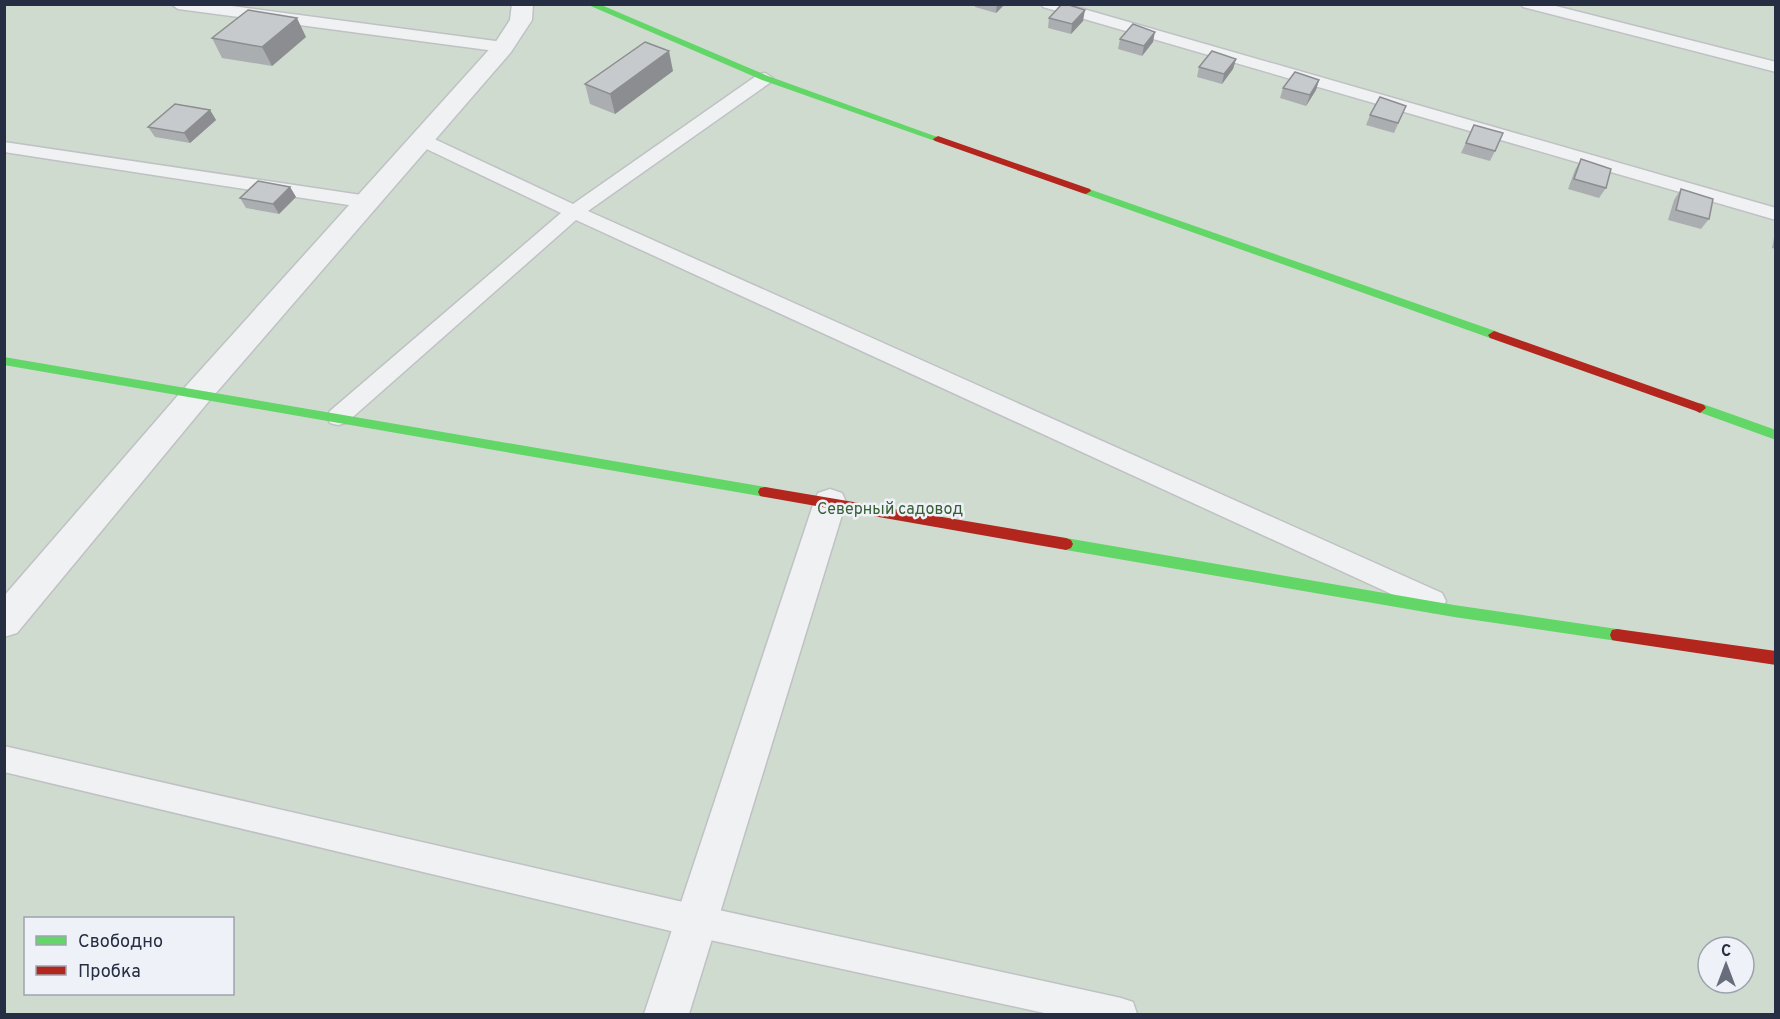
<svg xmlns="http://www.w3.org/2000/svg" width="1780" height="1019" viewBox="0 0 1780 1019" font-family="Overpass,sans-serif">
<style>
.green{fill:#d0dbd0;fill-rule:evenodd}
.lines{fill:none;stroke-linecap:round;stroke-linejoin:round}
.lane-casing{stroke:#bfc1c4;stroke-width:3}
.street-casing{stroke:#bfc1c4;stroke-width:3}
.lane{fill:#f0f1f3;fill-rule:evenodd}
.street{fill:#f0f1f3;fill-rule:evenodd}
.fast{fill:#63d668;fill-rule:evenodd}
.jam{fill:#b3261e;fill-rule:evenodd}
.wall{fill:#abaeb0}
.shaded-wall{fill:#8b8d90}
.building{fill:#c7cacd;stroke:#8b8d90;stroke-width:1.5}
.labels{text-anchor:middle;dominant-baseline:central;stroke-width:5;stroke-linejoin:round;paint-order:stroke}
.park-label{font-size:16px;fill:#375f31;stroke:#eef1f7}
</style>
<rect width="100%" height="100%" fill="#e1e3e6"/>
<path class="green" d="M5,5H1775V1014H5ZM26,918H232V994H26ZM1708,947H1744V983H1708Z"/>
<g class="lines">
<g class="lane-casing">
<path id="lane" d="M171,4H217L503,42L511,47L503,52L178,9Z
M1041,4H1066L1776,208V220L1043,7Z
M1521,4H1548L1776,62V72L1523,7Z
M765,73L773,78L771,82L588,211L1442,593L1446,601L1442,609L1433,612L1424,609L576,220L346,423L338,425L330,423L327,417L330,411L561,213L416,144L413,140L416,136H428L573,204L759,74Z
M4,142L368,196L375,198L377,202L375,206L368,208L4,152Z
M4,746L696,905L1121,998L1133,1002L1137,1014H1049L696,937L4,772Z"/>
</g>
<g class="street-casing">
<path id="street" d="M512,4H533L532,20L511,52L209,401L17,633L4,637V596L187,385L495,43L510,20Z
M830,489L842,493L846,502L689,1014H644L814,502L818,493Z"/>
</g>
<use href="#lane" class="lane"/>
<use href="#street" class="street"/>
<path class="fast" d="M586,4H599L768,76L943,139L935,141L762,80Z
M1086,188L1498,332L1500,335L1494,339L1490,338L1082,193L1081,191Z
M4,357L765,487L770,488L772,492L770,496L765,497L4,365Z
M1700,403L1776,430V440L1696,411L1694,408Z
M1066,538L1454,605L1617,629L1622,630L1624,635L1622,640L1617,641L1454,617L1066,550L1061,548L1059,544L1061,540Z"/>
<path class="jam" d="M938,136L1090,189L1091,191L1086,194L1082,193L935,141L933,139Z
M1494,331L1704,405L1706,408L1700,413L1696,411L1490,338L1488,335Z
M765,487L1066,538L1071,540L1073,544L1071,548L1066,550L765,497L760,496L758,492L760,488Z
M1617,629L1776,651V665L1617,641L1612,640L1610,635L1612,630Z"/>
</g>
<path class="wall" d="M975,4H1005L996,13L975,7Z
M1049,18L1083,21L1071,34L1048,28Z
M306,37L272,66L222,58L212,38Z
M1120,39L1153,42L1142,56L1118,49Z
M1236,59L1233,69L1222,84L1197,77L1199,67Z
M673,71L615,114L590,104L585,84Z
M1319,80L1316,90L1306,106L1280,98L1283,88Z
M1406,106L1394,133L1366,125L1370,115Z
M210,110L216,120L190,143L155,137L148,127Z
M1474,125L1495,151L1490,161L1461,153Z
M1581,159L1606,188L1599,198L1568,189L1575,170Z
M290,187L296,197L279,214L246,208L240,198Z
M1681,189L1709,219L1701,229L1668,220L1674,200Z
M1776,227V249L1772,248Z"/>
<path class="shaded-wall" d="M997,4H1005L996,13Z
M1085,10L1083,21L1071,34L1072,24Z
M297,18L306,37L272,66L262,47Z
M1155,32L1153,42L1142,56L1144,46Z
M669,51L673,71L615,114L610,94Z
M1236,59L1233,69L1222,84L1224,74Z
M1319,80L1316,90L1306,106L1310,95Z
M210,110L216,120L190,143L184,133Z
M290,187L296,197L279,214L273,204Z"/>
<path class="building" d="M1062,4H1066L1085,10L1072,24L1049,18Z
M248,10L297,18L262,47L212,38Z
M1133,24L1155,32L1144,46L1120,39Z
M645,42L669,51L610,94L585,84Z
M1212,51L1236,59L1224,74L1199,67Z
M1295,72L1319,80L1310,95L1283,88Z
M1380,97L1406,106L1398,123L1370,115Z
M175,104L210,110L184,133L148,127Z
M1474,125L1503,133L1495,151L1466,143Z
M1581,159L1611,169L1606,188L1574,179Z
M258,181L290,187L273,204L240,198Z
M1681,189L1713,199L1709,219L1676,210Z"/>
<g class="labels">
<g class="park-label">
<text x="890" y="510">Северный садовод</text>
</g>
</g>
<rect width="1780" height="1019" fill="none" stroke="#252e42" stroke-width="12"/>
<rect x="24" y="917" width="210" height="78" fill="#eef1f7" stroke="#9ea3af" stroke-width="1.5"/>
<rect x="36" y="936" width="30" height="9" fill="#63d668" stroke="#9ea3af" stroke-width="1.5"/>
<text x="78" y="947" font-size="18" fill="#252e42">Свободно</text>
<rect x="36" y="966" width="30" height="9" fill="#b3261e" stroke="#9ea3af" stroke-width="1.5"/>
<text x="78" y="977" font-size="18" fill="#252e42">Пробка</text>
<g transform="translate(1726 965)"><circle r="28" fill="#eef1f7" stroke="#9ea3af" stroke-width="1.5"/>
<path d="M0-4.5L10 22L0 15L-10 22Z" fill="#676d7b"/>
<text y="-9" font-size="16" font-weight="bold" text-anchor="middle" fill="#252e42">С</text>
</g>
</svg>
